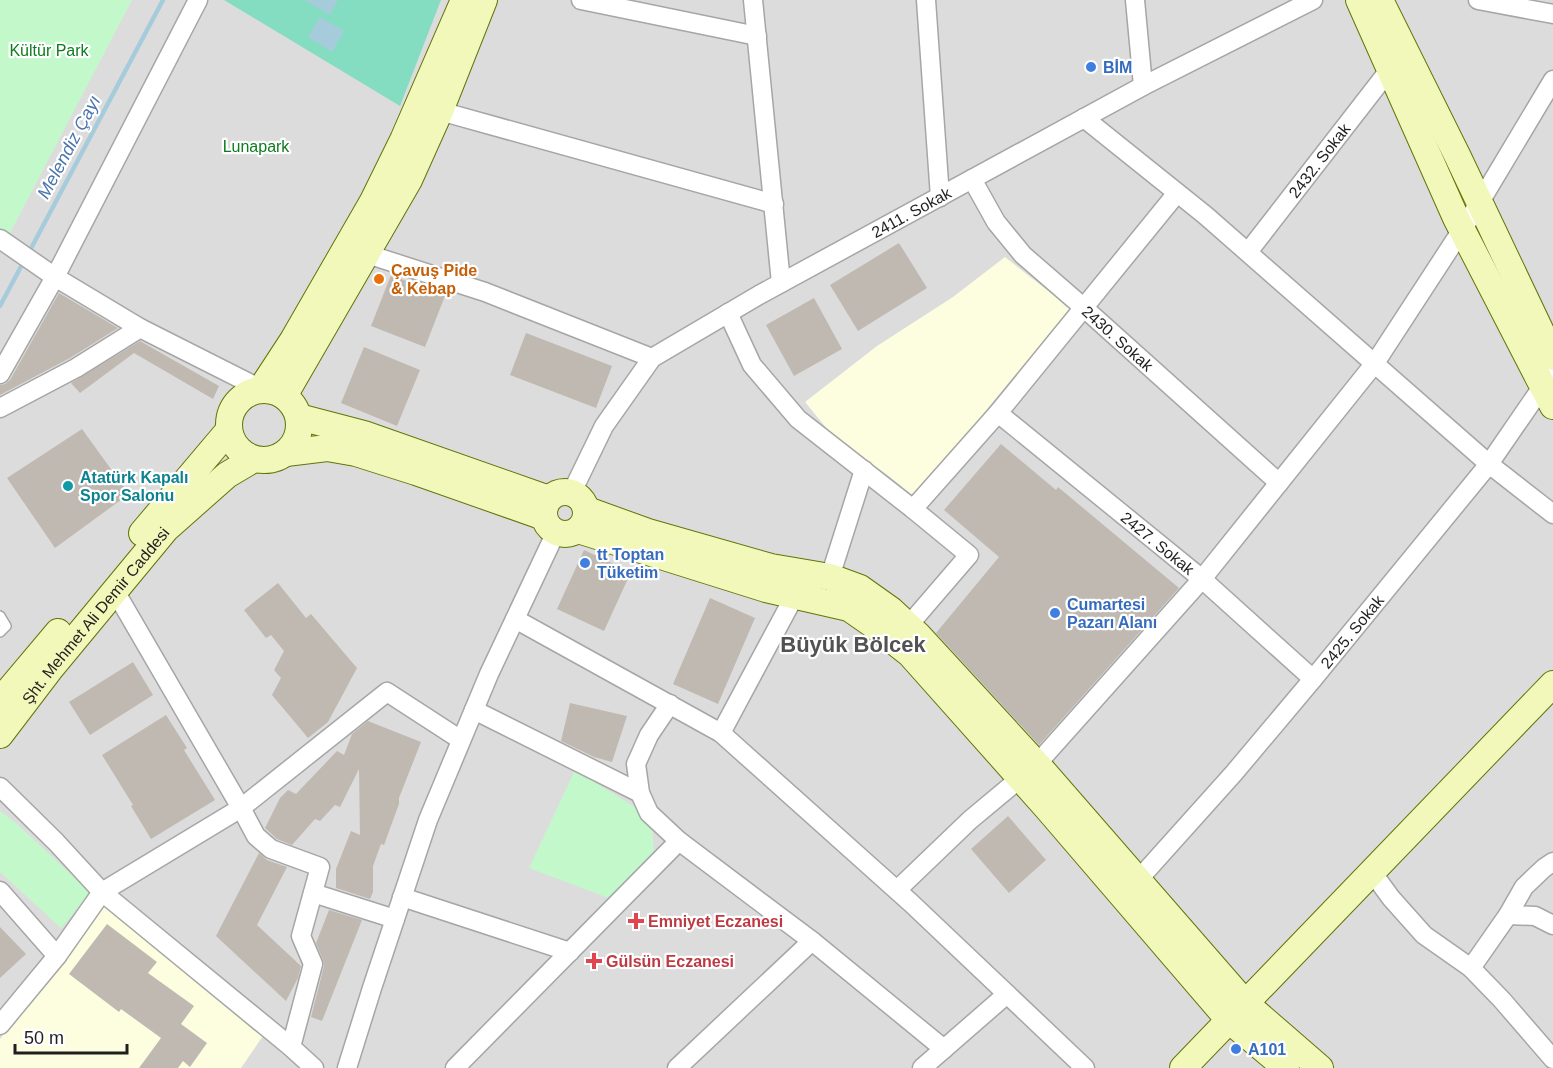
<svg xmlns="http://www.w3.org/2000/svg" width="1553" height="1068" viewBox="0 0 1553 1068" font-family="Helvetica,sans-serif">
<style>
.residential{fill:#dddcdc}
.education{fill:#fcfedf}
.park{fill:#c3f8cb}
.pitch{fill:#84ddc1}
.water{fill:#a6ccdc}
.lines{fill:none;stroke-linecap:round;stroke-linejoin:round}
.stream{stroke:#a6ccdc;stroke-width:4.5}
.building{fill:#c0b9b1}
.lane-casing{stroke:#a6a6a6;stroke-width:12}
.street-casing{stroke:#a6a6a6;stroke-width:21}
.secondary-casing{stroke:#617507;stroke-width:28}
.lane{stroke:#fff;stroke-width:9}
.street{stroke:#fff;stroke-width:18}
.secondary{stroke:#f1f8ba;stroke-width:26}
.shop-dot{fill:#3f7fe0;stroke:#fff;stroke-width:2}
.food-dot{fill:#e8710a;stroke:#fff;stroke-width:2}
.culture-dot{fill:#0f9aa8;stroke:#fff;stroke-width:2}
.health-dot{fill:#e0444e;stroke:#fff;stroke-width:2}
.labels{text-anchor:middle;dominant-baseline:central;stroke-width:4.5;stroke-linejoin:round;paint-order:stroke}
.park-label{font-size:16px;fill:#0d7c1e;stroke:#fff}
.shop-label{font-size:16px;font-weight:bold;fill:#366cbe;stroke:#fff;text-anchor:start}
.street-label{font-size:16px;fill:#1f1f1f;stroke:#fff}
.food-label{font-size:16px;font-weight:bold;fill:#c56008;stroke:#fff;text-anchor:start}
.culture-label{font-size:16px;font-weight:bold;fill:#0d838f;stroke:#fff;text-anchor:start}
.health-label{font-size:16px;font-weight:bold;fill:#be3a42;stroke:#fff;text-anchor:start}
.water-label{font-size:18px;font-style:italic;fill:#4c76ad;stroke:#fff}
.district-label{font-size:22px;font-weight:bold;fill:#525252;stroke:#fff}
</style>
<rect width="100%" height="100%" fill="#efede5"/>
<path class="residential" d="M0,0H1553V1068H0Z"/>
<path class="education" d="M1005,257L1070,308L920,491L911,494L886,474L837,441L805,402L877,346L953,297Z
M103,906L263,1036L241,1068H0V1039Z"/>
<path class="park" d="M0,0H132L0,252Z
M575,770L638,809L652,825L654,854L611,899L529,868Z
M0,811L16,823L91,893L61,928L0,872Z"/>
<path class="pitch" d="M224,0H441L400,106Z"/>
<path class="water" d="M304,0H338L330,15Z
M320,17L344,31L332,52L308,37Z"/>
<g class="lines">
<path class="stream" d="M28,254L163,0
M0,306L24,261"/>
</g>
<path class="building" d="M899,243L927,288L858,331L830,285Z
M391,275L445,296L425,347L371,326Z
M59,293L118,328L70,358L0,395V385L5,384L10,380Z
M814,298L842,349L794,376L766,325Z
M526,333L612,366L596,408L510,375Z
M140,341L219,386L213,399L134,353L80,393L71,383Z
M364,347L420,370L397,426L341,403Z
M82,429L129,494L55,548L7,478Z
M1001,444L1056,490L1058,487L1179,588L1039,745L936,633L999,557L944,510Z
M584,550L631,572L604,631L557,609Z
M278,583L306,618L311,614L357,668L328,722L308,738L272,695L281,678L274,670L284,651L271,635L266,638L244,610Z
M710,598L755,618L718,704L673,684Z
M133,662L153,695L90,735L69,702Z
M570,703L627,716L612,762L594,757L561,741Z
M166,715L187,748L184,750L215,800L151,839L131,806L133,805L102,755Z
M368,721L421,742L399,798V804L384,845L381,844L373,866V892L370,899L336,888V869L351,831L360,835L359,769L340,807L335,805L320,821L315,819L292,845L277,839L265,828L280,798L288,790L296,794L337,751L344,755L352,734Z
M1008,816L1046,860L1009,893L971,849Z
M259,853L267,860L287,867L257,925L301,966L298,978L286,1001L216,936Z
M329,910L362,920L322,1021L311,1017L324,966L323,960L316,943Z
M107,924L157,962L148,973L194,1006L181,1024L207,1043L190,1067L183,1061L178,1068H139L161,1038L121,1009L119,1012L69,974Z
M0,927L26,954L0,978Z"/>
<g class="lines">
<g class="lane-casing">
<path id="lane" d="M0,616L6,626L0,632"/>
</g>
<g class="street-casing">
<g id="street">
<path d="M581,0L757,36"/>
<path d="M753,0L781,283"/>
<path d="M926,0L940,197"/>
<path d="M1135,0L1143,86"/>
<path d="M1478,0L1553,14"/>
<path d="M440,111L774,204"/>
<path d="M1084,118L1205,215L1489,464L1553,514"/>
<path id="s1" d="M972,179L996,222L1023,255L1083,307L1279,483"/>
<path d="M0,239L55,277L198,0"/>
<path id="s2" d="M1248,252L1390,69"/>
<path d="M367,254L485,292L652,358"/>
<path d="M728,313L752,365L798,419L913,509L969,555L908,626"/>
<path d="M0,374L55,277L140,328L261,389"/>
<path d="M0,408L76,368L140,328"/>
<path id="s3" d="M998,413L1202,579L1313,679"/>
<path id="s4" d="M572,492L604,426L652,358L759,295L1143,86L1313,0"/>
<path d="M913,509L998,413L1177,193"/>
<path d="M830,577L864,470"/>
<path d="M115,591L241,808L256,836L271,849L320,867L301,936L313,964L291,1047"/>
<path d="M515,619L721,733L911,903L1085,1068"/>
<path d="M670,704L649,735L636,764L640,793L649,813L679,841L812,941L944,1049"/>
<path d="M474,710L640,793"/>
<path d="M721,733L795,595"/>
<path d="M0,787L56,842L102,892L291,1047L314,1068"/>
<path d="M1372,872L1391,898L1424,935L1471,968L1502,1000L1553,1059"/>
<path id="s5" d="M1138,880L1234,773L1313,679L1489,464L1553,371"/>
<path d="M897,890L970,820L1036,765L1202,579L1375,363L1480,202L1553,80"/>
<path d="M0,891L57,956"/>
<path d="M313,893L395,919"/>
<path d="M402,897L570,952"/>
<path d="M1508,915L1535,916L1553,925"/>
<path d="M1471,968L1508,915L1524,887L1544,868L1553,862"/>
<path d="M0,1025L57,956L102,892L241,808L387,692L461,740"/>
<path d="M347,1068L372,988L428,820L489,674L556,532"/>
<path d="M455,1068L679,841"/>
<path d="M677,1068L812,941"/>
<path d="M922,1068L1007,994"/>
</g>
</g>
<g class="secondary-casing">
<g id="secondary">
<path d="M1359,0L1456,218L1553,406"/>
<path d="M1380,0L1458,157L1553,357"/>
<path d="M261,389L293,340L373,201L403,140L464,0"/>
<circle cx="264" cy="425" r="35"/>
<path d="M284,396L409,180L440,111L484,0"/>
<path d="M299,417L364,434L549,499"/>
<path d="M286,453L327,448L356,453L416,472L544,517"/>
<circle cx="565" cy="513" r="21"/>
<path d="M587,510L648,532L771,567L830,577L860,588L891,610L918,635L1043,771L1245,1003L1320,1068"/>
<path d="M578,530L766,589L849,608L872,624L910,654L1047,808L1229,1020L1286,1068"/>
<path d="M142,533L229,430"/>
<path d="M0,701L58,632"/>
<path id="s6" d="M0,735L51,668L166,529L227,475L254,459"/>
<path d="M1183,1068L1553,684"/>
</g>
</g>
<use href="#lane" class="lane"/>
<use href="#street" class="street"/>
<use href="#secondary" class="secondary"/>
</g>
<g class="shop-dot">
<circle cx="1091" cy="67" r="6"/>
<circle cx="585" cy="563" r="6"/>
<circle cx="1055" cy="613" r="6"/>
<circle cx="1236" cy="1049" r="6"/>
</g>
<circle class="food-dot" cx="379" cy="279" r="6"/>
<circle class="culture-dot" cx="68" cy="486" r="6"/>
<g class="health-dot">
<path d="M633 912h6v6h6v6h-6v6h-6v-6h-6v-6h6z"/>
<path d="M591 952h6v6h6v6h-6v6h-6v-6h-6v-6h6z"/>
</g>
<g class="labels">
<g class="park-label">
<text x="49" y="50">Kültür Park</text>
<text x="256" y="146">Lunapark</text>
</g>
<g class="shop-label">
<text x="1103" y="67">BİM</text>
<text x="597" y="554">tt Toptan<tspan x="597" dy="18">Tüketim</tspan></text>
<text x="1067" y="604">Cumartesi<tspan x="1067" dy="18">Pazarı Alanı</tspan></text>
<text x="1248" y="1049">A101</text>
</g>
<g class="street-label">
<text stroke="none"><textPath href="#s2" startOffset="116">2432. Sokak</textPath></text>
<text stroke="none"><textPath href="#s4" startOffset="454">2411. Sokak</textPath></text>
<text stroke="none"><textPath href="#s1" startOffset="218">2430. Sokak</textPath></text>
<text stroke="none"><textPath href="#s3" startOffset="206">2427. Sokak</textPath></text>
<text stroke="none"><textPath href="#s6" startOffset="153">Şht. Mehmet Ali Demir Caddesi</textPath></text>
<text stroke="none"><textPath href="#s5" startOffset="328">2425. Sokak</textPath></text>
</g>
<g class="food-label">
<text x="391" y="270">Çavuş Pide<tspan x="391" dy="18">&amp; Kebap</tspan></text>
</g>
<g class="culture-label">
<text x="80" y="477">Atatürk Kapalı<tspan x="80" dy="18">Spor Salonu</tspan></text>
</g>
<g class="health-label">
<text x="648" y="921">Emniyet Eczanesi</text>
<text x="606" y="961">Gülsün Eczanesi</text>
</g>
<g class="water-label">
<text transform="translate(69 147) rotate(-62)">Melendiz Çayı</text>
</g>
<g class="district-label">
<text x="853" y="644">Büyük Bölcek</text>
</g>
</g>
<path d="M15 1044v9h112v-9" fill="none" stroke="#1f1f1f" stroke-width="3"/>
<text x="24" y="1044" font-size="18" fill="#1f1f1f" stroke="#ffffff" stroke-width="4.5" paint-order="stroke">50 m</text>
</svg>
